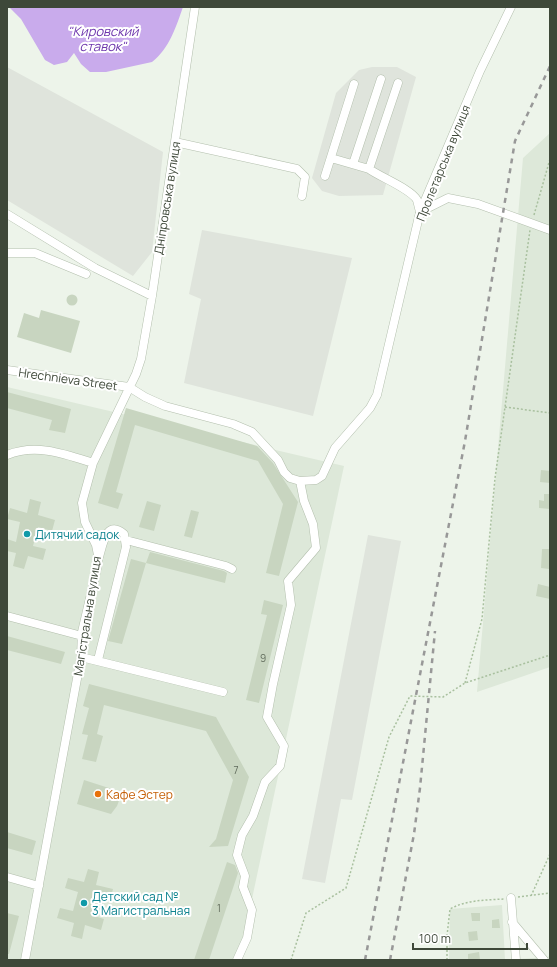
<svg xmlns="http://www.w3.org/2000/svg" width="557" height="967" viewBox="0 0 557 967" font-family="Manrope,sans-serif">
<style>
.residential{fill:#dde8d9}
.industrial{fill:#dfe4dc}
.water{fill:#c9abec}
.building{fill:#c8d5c0}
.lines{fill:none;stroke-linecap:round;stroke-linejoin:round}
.minor-casing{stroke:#b3bfad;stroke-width:9}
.path{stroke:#a9c09f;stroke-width:1.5;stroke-dasharray:2 2;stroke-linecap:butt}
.minor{stroke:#fff;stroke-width:8}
.rail{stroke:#989898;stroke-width:2.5;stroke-dasharray:5 5;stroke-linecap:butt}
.culture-dot{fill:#0f9aa8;stroke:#fff;stroke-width:1.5}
.food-dot{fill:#e8710a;stroke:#fff;stroke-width:1.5}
.labels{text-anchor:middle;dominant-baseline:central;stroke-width:4;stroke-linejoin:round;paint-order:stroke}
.number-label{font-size:10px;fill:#606b5b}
.street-label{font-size:12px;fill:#3e4839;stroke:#fff}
.culture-label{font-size:12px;fill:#0d838f;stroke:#fff;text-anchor:start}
.food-label{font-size:12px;fill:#c56008;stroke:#fff;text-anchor:start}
.water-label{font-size:13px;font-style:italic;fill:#6f38ad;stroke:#fff}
</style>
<rect width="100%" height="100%" fill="#edf4ea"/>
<path class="residential" d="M550,133V667L477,692L523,158Z
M7,387L344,466L239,960H7Z
M502,905L505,960L548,957L550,954V960H449L450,909Z"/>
<path class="industrial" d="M7,67L163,152L152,252L133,276L7,200Z
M372,67H397L416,77L383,195L339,196L322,191L312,178L336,93L359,70Z
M202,230L352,258L313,416L184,383L201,299L189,294Z
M368,535L401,541L352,800L341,799L325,883L302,879Z"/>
<path class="water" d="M9,7H183C176,27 169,49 152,62L106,72H90L81,64L74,53L67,62L54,65L45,60L21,19Z"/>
<path class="building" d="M66.5 300a5.5 5.5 0 1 1 11 0a5.5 5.5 0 1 1-11 0Z
M41,310L80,321L71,353L17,337L24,313L39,318Z
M7,392L71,409L65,433L49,430L52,420L7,408Z
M126,408L257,446L273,463L298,502L279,576L266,573L283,504L258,461L135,425L116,492L123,494L118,509L98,503Z
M541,470L550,471V483L540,482Z
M544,494H550V509L539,508V500L544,501Z
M30,499L41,502L38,515L55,520L52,531L38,527L33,546L46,549L43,560L28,556L24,569L13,566L16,553L7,551V539L16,542L20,522L7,519L10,508L27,513Z
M147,501L161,505L154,531L139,527Z
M191,510L199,512L192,538L184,536Z
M542,549H550L549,569L541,568Z
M150,552L224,571L227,573L225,583L146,563Z
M131,559L146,563L122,644L108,641Z
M538,584L550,587V599L536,596Z
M264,600L283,605L259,703L246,700L267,615L261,614Z
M7,636L65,652L61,664L7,650Z
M89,684L216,717L249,777L228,846L209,847L216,839L233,780L206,731L104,705L97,734L103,736L96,762L82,759L88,735L82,734L89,708L83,706Z
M84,780L112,789L120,798L117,806L111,814L77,804Z
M7,832L36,841L32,855L7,848Z
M227,862L235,865L238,873L209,960H194Z
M88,869L99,872L96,885L113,889L110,901L96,897L91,915L104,919L101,930L85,925L82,939L71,936L74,923L57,918L60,908L73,911L78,892L65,888L68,878L84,882Z
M7,913L19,916L9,954H7Z
M471,913H480V921H472Z
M499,919L500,928H492V920Z
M477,931L478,940L469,941L468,932Z
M479,952L480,960H468V954Z"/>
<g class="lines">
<g class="minor-casing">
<path id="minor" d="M175,142L297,169L305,177L302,196
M331,158L369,169L398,83
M353,164L381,79
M369,169C380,177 411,189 417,200C418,204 419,208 420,212L448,198L478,204L550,230
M325,176L354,84
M7,214L95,268L152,296
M7,253H35L86,274
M7,370L129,387L145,397L165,406L233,424L252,432L278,460L284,472L290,478L300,481L316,480L322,476L335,448L370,408L377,395L420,212L480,71L511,7
M7,455C36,443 65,454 93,463
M126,540L226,566L232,569
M7,616L82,636
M81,657L223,692
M98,660L126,547L124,534C106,519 103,544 99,557
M7,877L39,886
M511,898L516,960
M512,922L544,960
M25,960L81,657L82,632L98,564V555L96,545L85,522L82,503L93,463L136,374L141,359L152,296L195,7
M237,960L247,938L252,910L243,887L245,876L237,855L242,835L253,816L265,782L280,766L284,746L267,717L273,684L291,605L288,581L316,548L313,524L304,501L300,481"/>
</g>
<path class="path" d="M534,215L550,159
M505,407L550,413
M465,683L482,619L495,478L530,230
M531,896L550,854
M518,897L550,893
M291,960L306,913L346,888L389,737L410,696L443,697L465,683L550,655
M447,960V936L450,909C466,900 486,900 504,899"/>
<use href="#minor" class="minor"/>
<path class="rail" d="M365,960L465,441L515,141L550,66
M390,960L414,834L420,788L435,631"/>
</g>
<g class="culture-dot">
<circle cx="27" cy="534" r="4"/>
<circle cx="84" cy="903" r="4"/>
</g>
<circle class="food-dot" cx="98" cy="794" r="4"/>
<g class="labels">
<g class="number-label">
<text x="263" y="658">9</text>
<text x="236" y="770">7</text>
<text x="219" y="908">1</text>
</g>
<g class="street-label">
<text transform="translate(443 163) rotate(-68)">Пролетарська вулиця</text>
<text transform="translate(167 198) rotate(-81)">Дніпровська вулиця</text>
<text transform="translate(68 379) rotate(8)">Hrechnieva Street</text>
<text transform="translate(87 616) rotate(-81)">Магістральна вулиця</text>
</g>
<g class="culture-label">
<text x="35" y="534">Дитячий садок</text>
<text x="92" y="896">Детский сад №<tspan x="92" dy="14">3 Магистральная</tspan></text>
</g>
<g class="food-label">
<text x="106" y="794">Кафе Эстер</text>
</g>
<g class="water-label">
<text x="103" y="31">"Кировский<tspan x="103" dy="15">ставок"</tspan></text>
</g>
</g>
<rect width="557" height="967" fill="none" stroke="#3e4839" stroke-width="16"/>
<path d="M413 943v6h114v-6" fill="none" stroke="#3e4839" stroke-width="2"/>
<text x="419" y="943" font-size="12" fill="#3e4839" stroke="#ffffff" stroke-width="3" paint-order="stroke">100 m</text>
</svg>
